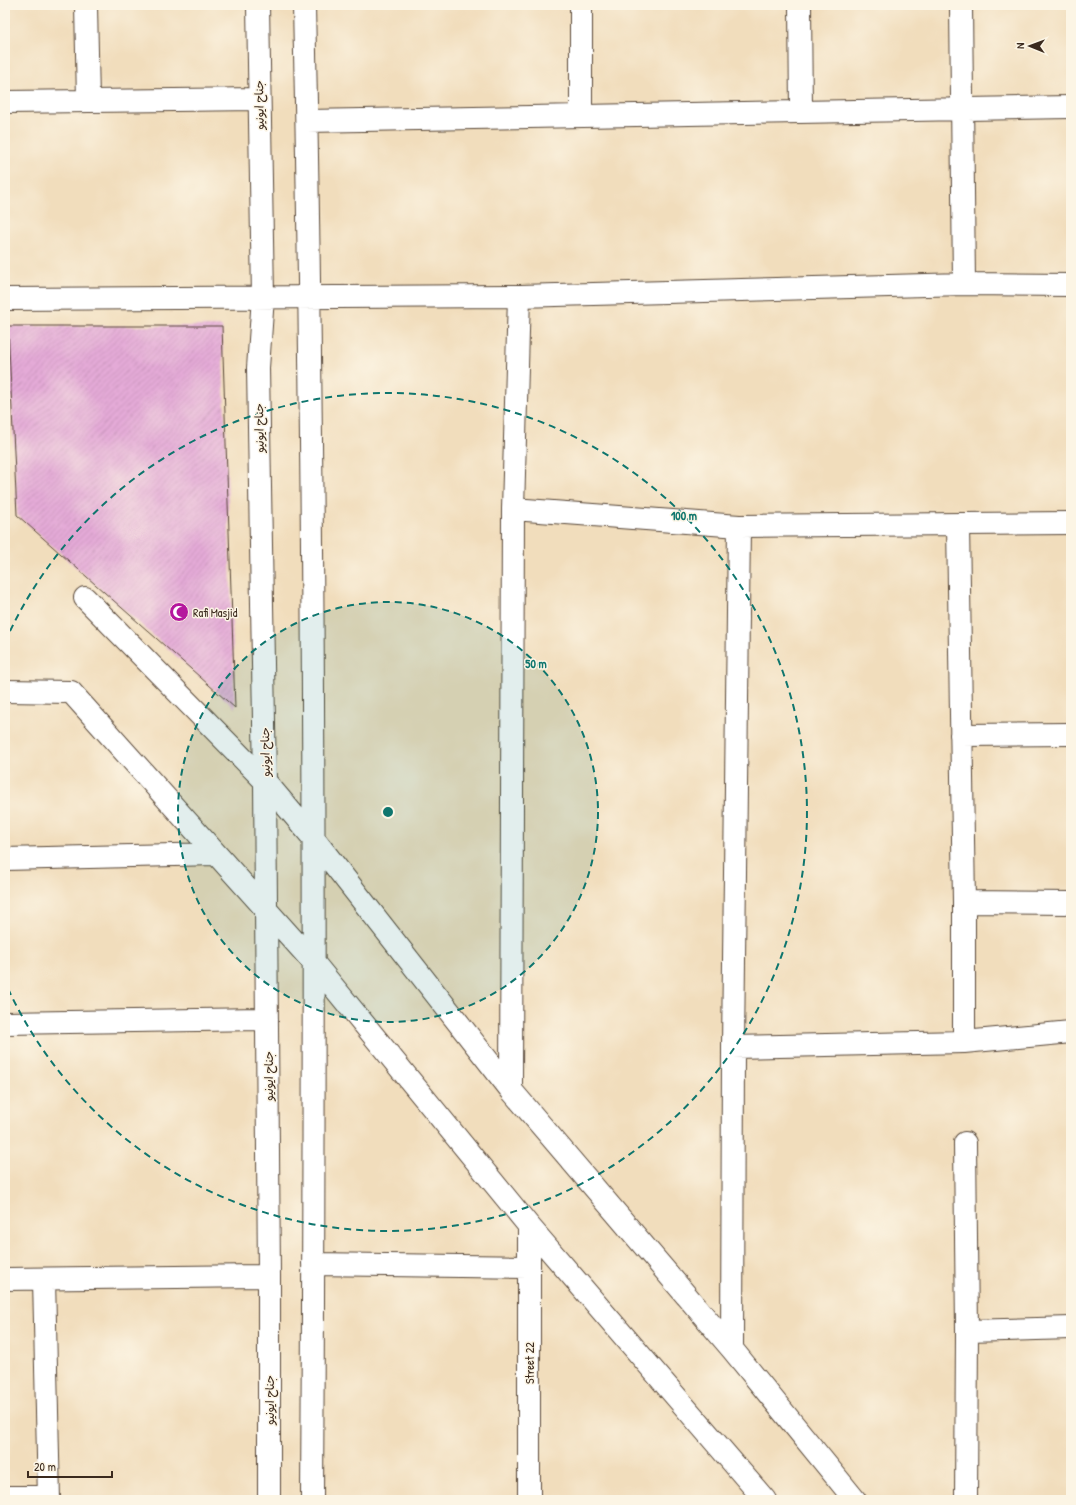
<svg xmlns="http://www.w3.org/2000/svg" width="1076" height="1505" viewBox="0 0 1076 1505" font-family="'Patrick Hand','Playpen Sans Arabic',sans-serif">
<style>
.building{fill:url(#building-hatch)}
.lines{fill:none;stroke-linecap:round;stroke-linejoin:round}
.minor-casing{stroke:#564536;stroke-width:24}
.minor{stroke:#fff;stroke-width:22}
.ring{fill:none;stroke:#0f766e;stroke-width:2;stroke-dasharray:7 5}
.labels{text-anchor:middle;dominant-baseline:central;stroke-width:3;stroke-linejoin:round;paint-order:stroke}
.street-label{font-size:12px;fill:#3b2a1e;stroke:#fcf5e5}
.poi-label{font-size:12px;fill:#3b2a1e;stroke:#fcf5e5;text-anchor:start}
.centre{fill:#0f766e;stroke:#fcf5e5;stroke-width:2}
.ring-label{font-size:12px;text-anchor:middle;font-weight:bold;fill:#0f766e;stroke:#fcf5e5;stroke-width:3;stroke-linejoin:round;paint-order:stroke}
</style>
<defs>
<pattern id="building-hatch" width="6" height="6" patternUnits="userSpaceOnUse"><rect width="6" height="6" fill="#e4aad7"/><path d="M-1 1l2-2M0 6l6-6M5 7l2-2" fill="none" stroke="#c492b8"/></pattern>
</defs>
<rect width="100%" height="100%" fill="#fcf5e5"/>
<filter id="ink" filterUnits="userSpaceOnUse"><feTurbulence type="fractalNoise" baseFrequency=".025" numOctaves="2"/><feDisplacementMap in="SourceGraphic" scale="8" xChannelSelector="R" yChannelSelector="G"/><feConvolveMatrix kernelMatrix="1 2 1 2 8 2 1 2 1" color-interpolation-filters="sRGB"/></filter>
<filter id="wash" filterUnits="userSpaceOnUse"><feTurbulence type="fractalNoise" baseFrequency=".012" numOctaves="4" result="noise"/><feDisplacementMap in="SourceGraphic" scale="16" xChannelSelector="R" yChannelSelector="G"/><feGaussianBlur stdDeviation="0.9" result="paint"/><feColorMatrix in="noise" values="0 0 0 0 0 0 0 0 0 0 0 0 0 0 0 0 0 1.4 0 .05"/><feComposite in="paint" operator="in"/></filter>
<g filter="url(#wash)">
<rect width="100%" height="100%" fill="#f1ddbc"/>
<g id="blocks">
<path class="building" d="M8,326H222L235,708L17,515Z"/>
</g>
</g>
<g filter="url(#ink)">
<use href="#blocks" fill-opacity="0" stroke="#564536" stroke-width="1"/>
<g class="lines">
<g class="minor-casing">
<path id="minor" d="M86,5L88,101
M258,5L263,297L258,368L265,781L269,1276V1500
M304,5C315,503 315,1002 312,1500
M581,5V116
M800,5L801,111
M961,5L964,284
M5,102L258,99
M307,121L1071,107
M5,299L519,296L964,284L1071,285
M513,509L739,526L1071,523
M958,525L964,902V1042
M85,598L265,781L314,839L511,1090L732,1349L855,1500
M5,691L71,692L314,963L529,1226L765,1500
M961,735L1071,734
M5,859L216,854
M964,902L1071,903
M5,1023L267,1019
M733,1047L964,1042L1071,1032
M511,1090L513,509L519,296
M965,1143L967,1331L966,1500
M313,1264L529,1267
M5,1279L269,1276
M44,1279L49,1500
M967,1331L1071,1328
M732,1349L733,1047L739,526
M5,1497H49
M529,1500V1226"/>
</g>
<use href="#minor" class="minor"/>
</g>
</g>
<circle cx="388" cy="812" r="210" fill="#0f766e" fill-opacity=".12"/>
<g class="ring">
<circle cx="388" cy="812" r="210"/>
<path d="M5 642A419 419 0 1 1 5 982"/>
</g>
<defs>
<g id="mosque-disc" transform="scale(1)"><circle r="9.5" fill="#b5179e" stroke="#fcf5e5"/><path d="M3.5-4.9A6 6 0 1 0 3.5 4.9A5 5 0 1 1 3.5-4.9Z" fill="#fff"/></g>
</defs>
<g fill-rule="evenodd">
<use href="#mosque-disc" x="179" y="612"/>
</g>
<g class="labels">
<g class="street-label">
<text transform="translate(259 105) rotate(-91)">جناح ایونیو</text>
<text transform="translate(259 428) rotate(-91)">جناح ایونیو</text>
<text transform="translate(265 752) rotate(-91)">جناح ایونیو</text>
<text transform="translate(268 1076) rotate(-90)">جناح ایونیو</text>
<text transform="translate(529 1363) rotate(-90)">Street 22</text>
<text transform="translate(269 1400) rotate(-90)">جناح ایونیو</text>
</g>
<g class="poi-label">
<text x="193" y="612">Rafi Masjid</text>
</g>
</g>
<circle cx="388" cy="812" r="6" class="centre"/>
<g class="ring-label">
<text x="684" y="520">100 m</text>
<text x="536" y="668">50 m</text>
</g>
<rect width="1076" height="1505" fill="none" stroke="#fcf5e5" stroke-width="20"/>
<g transform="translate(1030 46) rotate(271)" stroke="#fcf5e5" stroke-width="3" paint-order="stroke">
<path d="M0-3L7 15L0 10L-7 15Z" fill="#3b2a1e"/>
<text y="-6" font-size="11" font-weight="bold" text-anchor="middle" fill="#3b2a1e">N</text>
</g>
<path d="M28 1471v6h84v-6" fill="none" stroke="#3b2a1e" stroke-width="2"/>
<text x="34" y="1471" font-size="12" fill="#3b2a1e" stroke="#fcf5e5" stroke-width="3" paint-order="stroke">20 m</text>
</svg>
